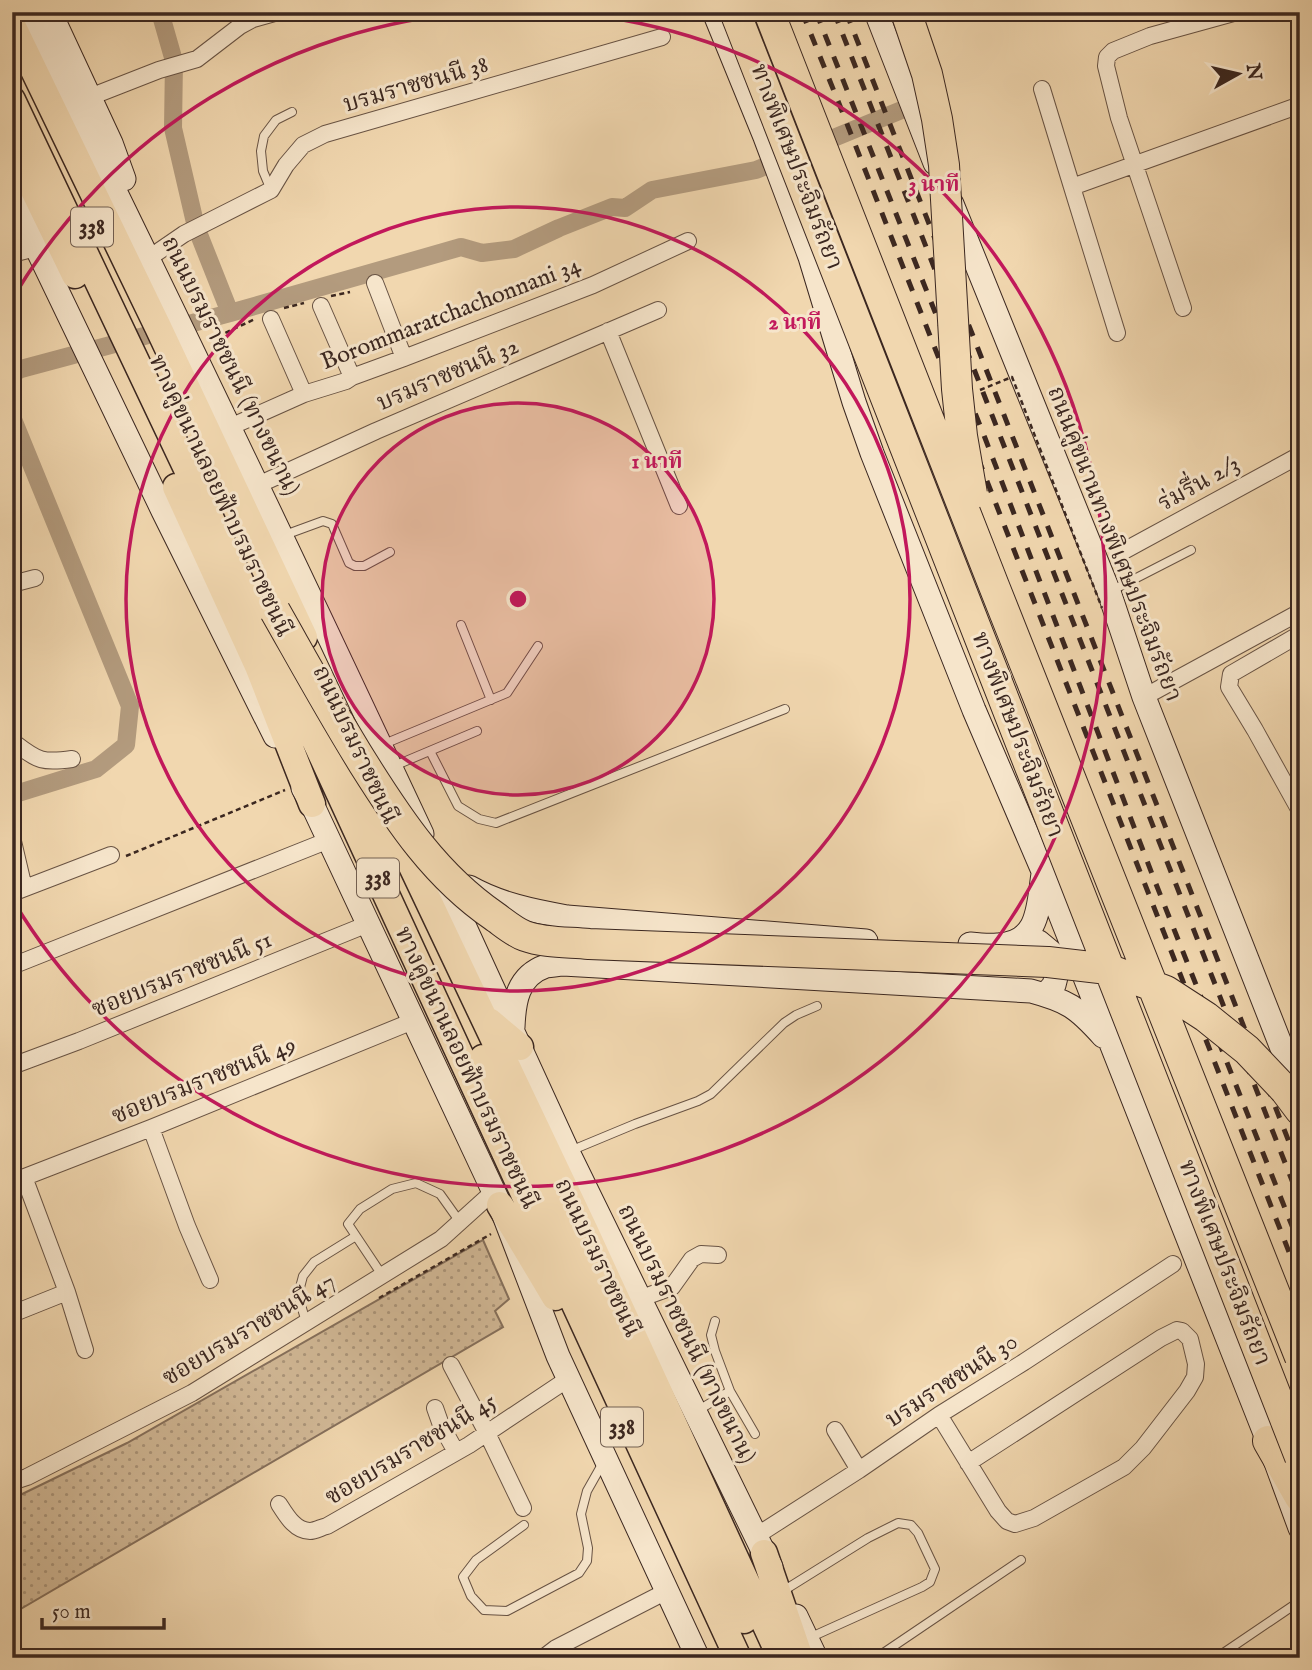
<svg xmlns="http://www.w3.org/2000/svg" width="1312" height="1670" viewBox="0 0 1312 1670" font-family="'IM FELL English','Noto Serif Thai',serif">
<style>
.grass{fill:url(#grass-dots);stroke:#86705c;stroke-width:2}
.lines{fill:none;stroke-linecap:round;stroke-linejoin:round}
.canal{stroke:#b39b7e;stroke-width:18}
.service-casing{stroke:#685344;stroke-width:10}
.minor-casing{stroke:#685344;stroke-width:18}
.secondary-casing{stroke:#3b2720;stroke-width:25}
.primary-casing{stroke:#3b2720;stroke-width:29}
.motorway-casing{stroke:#3b2720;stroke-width:32}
.path{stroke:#3b2720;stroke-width:2.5;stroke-dasharray:5 3.5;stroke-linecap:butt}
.service{stroke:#f6e5cb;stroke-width:8}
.minor{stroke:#f6e5cb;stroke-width:16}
.secondary{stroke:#f6e5cb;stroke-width:23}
.primary{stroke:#f1d7af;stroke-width:26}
.motorway{stroke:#f1d7af;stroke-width:30}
.rail{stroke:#3b2720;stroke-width:5;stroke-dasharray:12 12;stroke-linecap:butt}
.motorway-bridge-casing{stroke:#3b2720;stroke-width:32;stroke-linecap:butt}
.path-bridge{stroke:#3b2720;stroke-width:2.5;stroke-dasharray:5 3.5;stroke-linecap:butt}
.motorway-bridge{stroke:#f1d7af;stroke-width:30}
.ring{fill:none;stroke:#c2185b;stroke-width:3.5}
.labels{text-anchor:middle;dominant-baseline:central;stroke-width:6;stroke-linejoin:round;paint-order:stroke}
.shield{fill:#f6e5cb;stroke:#736053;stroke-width:2}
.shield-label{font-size:23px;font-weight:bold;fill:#3b2720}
.street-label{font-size:24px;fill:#3b2720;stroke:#f6e5cb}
.centre{fill:#c2185b;stroke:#f6e5cb;stroke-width:3.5}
.ring-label{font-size:21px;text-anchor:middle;font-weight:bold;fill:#c2185b;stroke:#f6e5cb;stroke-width:6;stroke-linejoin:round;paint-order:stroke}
</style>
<defs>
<pattern id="grass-dots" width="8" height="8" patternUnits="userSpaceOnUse" patternTransform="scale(1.75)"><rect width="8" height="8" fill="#d2b997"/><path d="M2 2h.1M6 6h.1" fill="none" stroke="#ac967b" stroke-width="1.8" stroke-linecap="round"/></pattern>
</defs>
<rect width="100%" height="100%" fill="#f1d7af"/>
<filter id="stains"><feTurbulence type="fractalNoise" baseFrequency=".00286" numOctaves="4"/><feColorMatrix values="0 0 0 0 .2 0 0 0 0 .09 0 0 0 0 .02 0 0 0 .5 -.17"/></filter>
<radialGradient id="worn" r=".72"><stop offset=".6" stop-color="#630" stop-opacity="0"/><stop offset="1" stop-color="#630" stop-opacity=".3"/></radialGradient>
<path class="grass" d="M483,1240L509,1299L495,1311L503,1327L12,1614V1499L127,1443Z"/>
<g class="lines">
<path class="canal" d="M230,313L461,247L482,253L514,249L559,228L612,207L625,208L652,190L756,170L921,102
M12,374L21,369L230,313L196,227L173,128L174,61L160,12
M12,417L130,706L126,745L96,769L12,795"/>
<g class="service-casing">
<path id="service" d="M271,190L263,171L261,151L264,136L276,120L292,112
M282,536L323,521L332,524L349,563L355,566H364L390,552
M1111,591L1191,550
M461,625L491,700
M384,744L507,693L538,646
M430,751L458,806L479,819L496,823L785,709
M394,766L477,731
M570,1151L635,1124L698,1101L711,1094L784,1023L796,1015L817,1006
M382,1275L348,1224L360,1209L392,1189L416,1183L440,1194L460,1222
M715,1321L711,1335L715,1351L730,1391L755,1434
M306,1322L298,1295L303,1276L314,1262L356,1236
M697,1411L730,1391
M524,1525L476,1560L463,1577L471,1596L484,1610L507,1611L579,1573L587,1561L588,1548L581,1514L587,1491L604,1461
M783,1591L868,1538L898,1523L911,1525L918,1533L935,1569L930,1582L922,1587L809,1638
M876,1658L1021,1560
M1216,1658L1300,1601"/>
</g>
<g class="minor-casing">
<path id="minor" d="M1042,89L1072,187L1300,105
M90,97L159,70L197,59L240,26L253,19L278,12
M1072,187L1117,333
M12,254L36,248
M149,258L184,234L271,190L286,165L303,145L325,134L662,37
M375,283L404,358
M321,306L352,377
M1183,308L1119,118L1106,66L1107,57L1113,51L1150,36L1237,12
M271,319L304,394
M608,331L679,506
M230,427L304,394L346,381L352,377L404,358L593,285L688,241
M258,485L376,431L658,310
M1120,553L1300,455
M12,584L35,578
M1300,634L1231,674L1229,687L1255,730L1300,811
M1144,697L1300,612
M12,744H16C38,761 43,763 72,759
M12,837L24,888
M12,893L111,855
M12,966L329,840
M12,1066L79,1041L368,924
M151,1128L187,1226L210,1280
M12,1182L151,1128L413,1021
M67,1292L85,1350
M639,1299L672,1287L692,1259L701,1254L718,1255
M12,1314L67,1292L24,1177
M451,1365L487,1433L523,1508
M435,1408L441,1425L456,1452
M939,1415L998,1511L1007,1521L1015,1524L1034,1518L1124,1467L1143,1448L1187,1391L1195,1377L1196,1364L1190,1339L1182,1331L1177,1330L1161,1338L968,1463
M835,1430L859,1470
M12,1482L27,1477L192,1393L441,1239L493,1192
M279,1504C286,1515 295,1531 310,1531C315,1531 322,1527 327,1526L469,1445L568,1379
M756,1536L859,1470L939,1415L1024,1362L1173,1264
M543,1658L556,1648L667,1591"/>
</g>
<g class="secondary-casing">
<path id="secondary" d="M27,12C162,284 293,559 422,834
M50,12L111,143L124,179
M714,12L765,137L810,257L854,402L872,453L974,710L1043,871L1268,1441L1300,1528
M876,12L935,163
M12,197L163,511L275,736
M952,204L1109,592L1144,697L1300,1094
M303,788L312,804L500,1205L558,1356L698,1658
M441,875L568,1152L771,1567
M469,887C499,904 533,911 567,917L866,941
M1023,937L1039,942L1051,952L1057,973L1054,985L1045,995
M970,944C979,945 989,946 998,945C1040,943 1038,906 1043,874
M513,1027C514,1002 517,976 546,966C551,965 557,965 563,964L1031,991C1068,1001 1077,1007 1103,1036
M796,1616L816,1658"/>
</g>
<g class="primary-casing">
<path id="primary" d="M12,25L158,327L304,637
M12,100L290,686L738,1658
M12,145L75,275
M176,487L258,666L312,804
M333,735L387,852
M390,820L585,1231L781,1658
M489,1021L520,1047
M483,1058L744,1620
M500,1205L555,1297
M764,1553L800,1658"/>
</g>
<g class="motorway-casing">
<path id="motorway" d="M1285,1090L1300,1110
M1268,1441L1300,1497"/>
</g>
<path class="path" d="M331,296L350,292
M284,308L304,303
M210,340L255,319
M126,856L285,790
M379,1298L491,1234"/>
<use href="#service" class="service"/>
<use href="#minor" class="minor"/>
<use href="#secondary" class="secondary"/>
<use href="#primary" class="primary"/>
<use href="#motorway" class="motorway"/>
<path class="rail" d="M802,12L840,106L1300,1280
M816,12L985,438L1154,879L1300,1246
M834,12L1300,1201
M846,12L1300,1170"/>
<g class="motorway-bridge-casing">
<path id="motorway-bridge" d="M735,12L1300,1457
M769,12L994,586L1300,1357
M906,12L927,74L937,119L944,165L957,389L962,436L972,494
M275,611C304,662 332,713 363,763C400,822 436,876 494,916C504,923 514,932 525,936C544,943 568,942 589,944L1048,962L1108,969L1166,991L1206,1017L1247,1050L1285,1090"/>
</g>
<path class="path-bridge" d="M980,390L1012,377L1102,608"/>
<use href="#motorway-bridge" class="motorway-bridge"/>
</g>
<circle cx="518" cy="599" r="196" fill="#c2185b" fill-opacity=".12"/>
<g class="ring">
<circle cx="518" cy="599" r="196"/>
<circle cx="518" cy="599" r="392"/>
<path d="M14 296A588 588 0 0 1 477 12M559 12A588 588 0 1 1 14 902"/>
</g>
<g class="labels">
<g class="shield">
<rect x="71" y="207.5" width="42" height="39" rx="5"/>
<rect x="357" y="858.5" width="42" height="39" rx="5"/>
<rect x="601" y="1407.5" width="42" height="39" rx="5"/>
</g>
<g class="shield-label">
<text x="92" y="227">338</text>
<text x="378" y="878">338</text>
<text x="622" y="1427">338</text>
</g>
<g class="street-label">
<text transform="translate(416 85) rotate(-16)">บรมราชชนนี 38</text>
<text transform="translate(796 167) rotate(69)">ทางพิเศษประจิมรัถยา</text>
<text transform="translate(451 314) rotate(-21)">Borommaratchachonnani 34</text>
<text transform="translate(230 366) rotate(64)">ถนนบรมราชชนนี (ทางขนาน)</text>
<text transform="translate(448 375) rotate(-23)">บรมราชชนนี 32</text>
<text transform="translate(1199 484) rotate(-29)">ร่มรื่น 2/3</text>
<text transform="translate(220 496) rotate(65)">ทางคู่ขนานลอยฟ้าบรมราชชนนี</text>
<text transform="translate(1114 544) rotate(69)">ถนนคู่ขนานทางพิเศษประจิมรัถยา</text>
<text transform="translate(1017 735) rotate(69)">ทางพิเศษประจิมรัถยา</text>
<text transform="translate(355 745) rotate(65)">ถนนบรมราชชนนี</text>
<text transform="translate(182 975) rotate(-22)">ซอยบรมราชชนนี 51</text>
<text transform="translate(466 1068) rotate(65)">ทางคู่ขนานลอยฟ้าบรมราชชนนี</text>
<text transform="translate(204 1081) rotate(-22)">ซอยบรมราชชนนี 49</text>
<text transform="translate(597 1258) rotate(65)">ถนนบรมราชชนนี</text>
<text transform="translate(1224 1263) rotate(69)">ทางพิเศษประจิมรัถยา</text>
<text transform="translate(249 1330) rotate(-31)">ซอยบรมราชชนนี 47</text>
<text transform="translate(686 1334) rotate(64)">ถนนบรมราชชนนี (ทางขนาน)</text>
<text transform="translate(952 1381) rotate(-33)">บรมราชชนนี 30</text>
<text transform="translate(411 1450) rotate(-31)">ซอยบรมราชชนนี 45</text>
</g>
</g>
<circle cx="518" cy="599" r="10" class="centre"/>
<g class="ring-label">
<text x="934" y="191">3 นาที</text>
<text x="795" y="329">2 นาที</text>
<text x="657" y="468">1 นาที</text>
</g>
<rect width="1312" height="1670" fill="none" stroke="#f1d7af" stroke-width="42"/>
<rect x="14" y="14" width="1284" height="1642" fill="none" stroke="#3b2720" stroke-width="3.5"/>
<rect x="21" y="21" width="1270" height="1628" fill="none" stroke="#3b2720" stroke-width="2"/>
<g transform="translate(1238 74) rotate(82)" stroke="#f6e5cb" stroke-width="5" paint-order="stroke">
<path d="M0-5L12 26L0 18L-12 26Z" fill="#3b2720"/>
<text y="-10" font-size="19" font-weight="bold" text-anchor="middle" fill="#3b2720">N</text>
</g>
<path d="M42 1618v10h122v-10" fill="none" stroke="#3b2720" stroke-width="3.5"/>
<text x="52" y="1618" font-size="21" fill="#3b2720" stroke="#f6e5cb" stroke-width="5" paint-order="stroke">50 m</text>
<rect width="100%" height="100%" filter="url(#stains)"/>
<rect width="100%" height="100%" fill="url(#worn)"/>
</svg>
